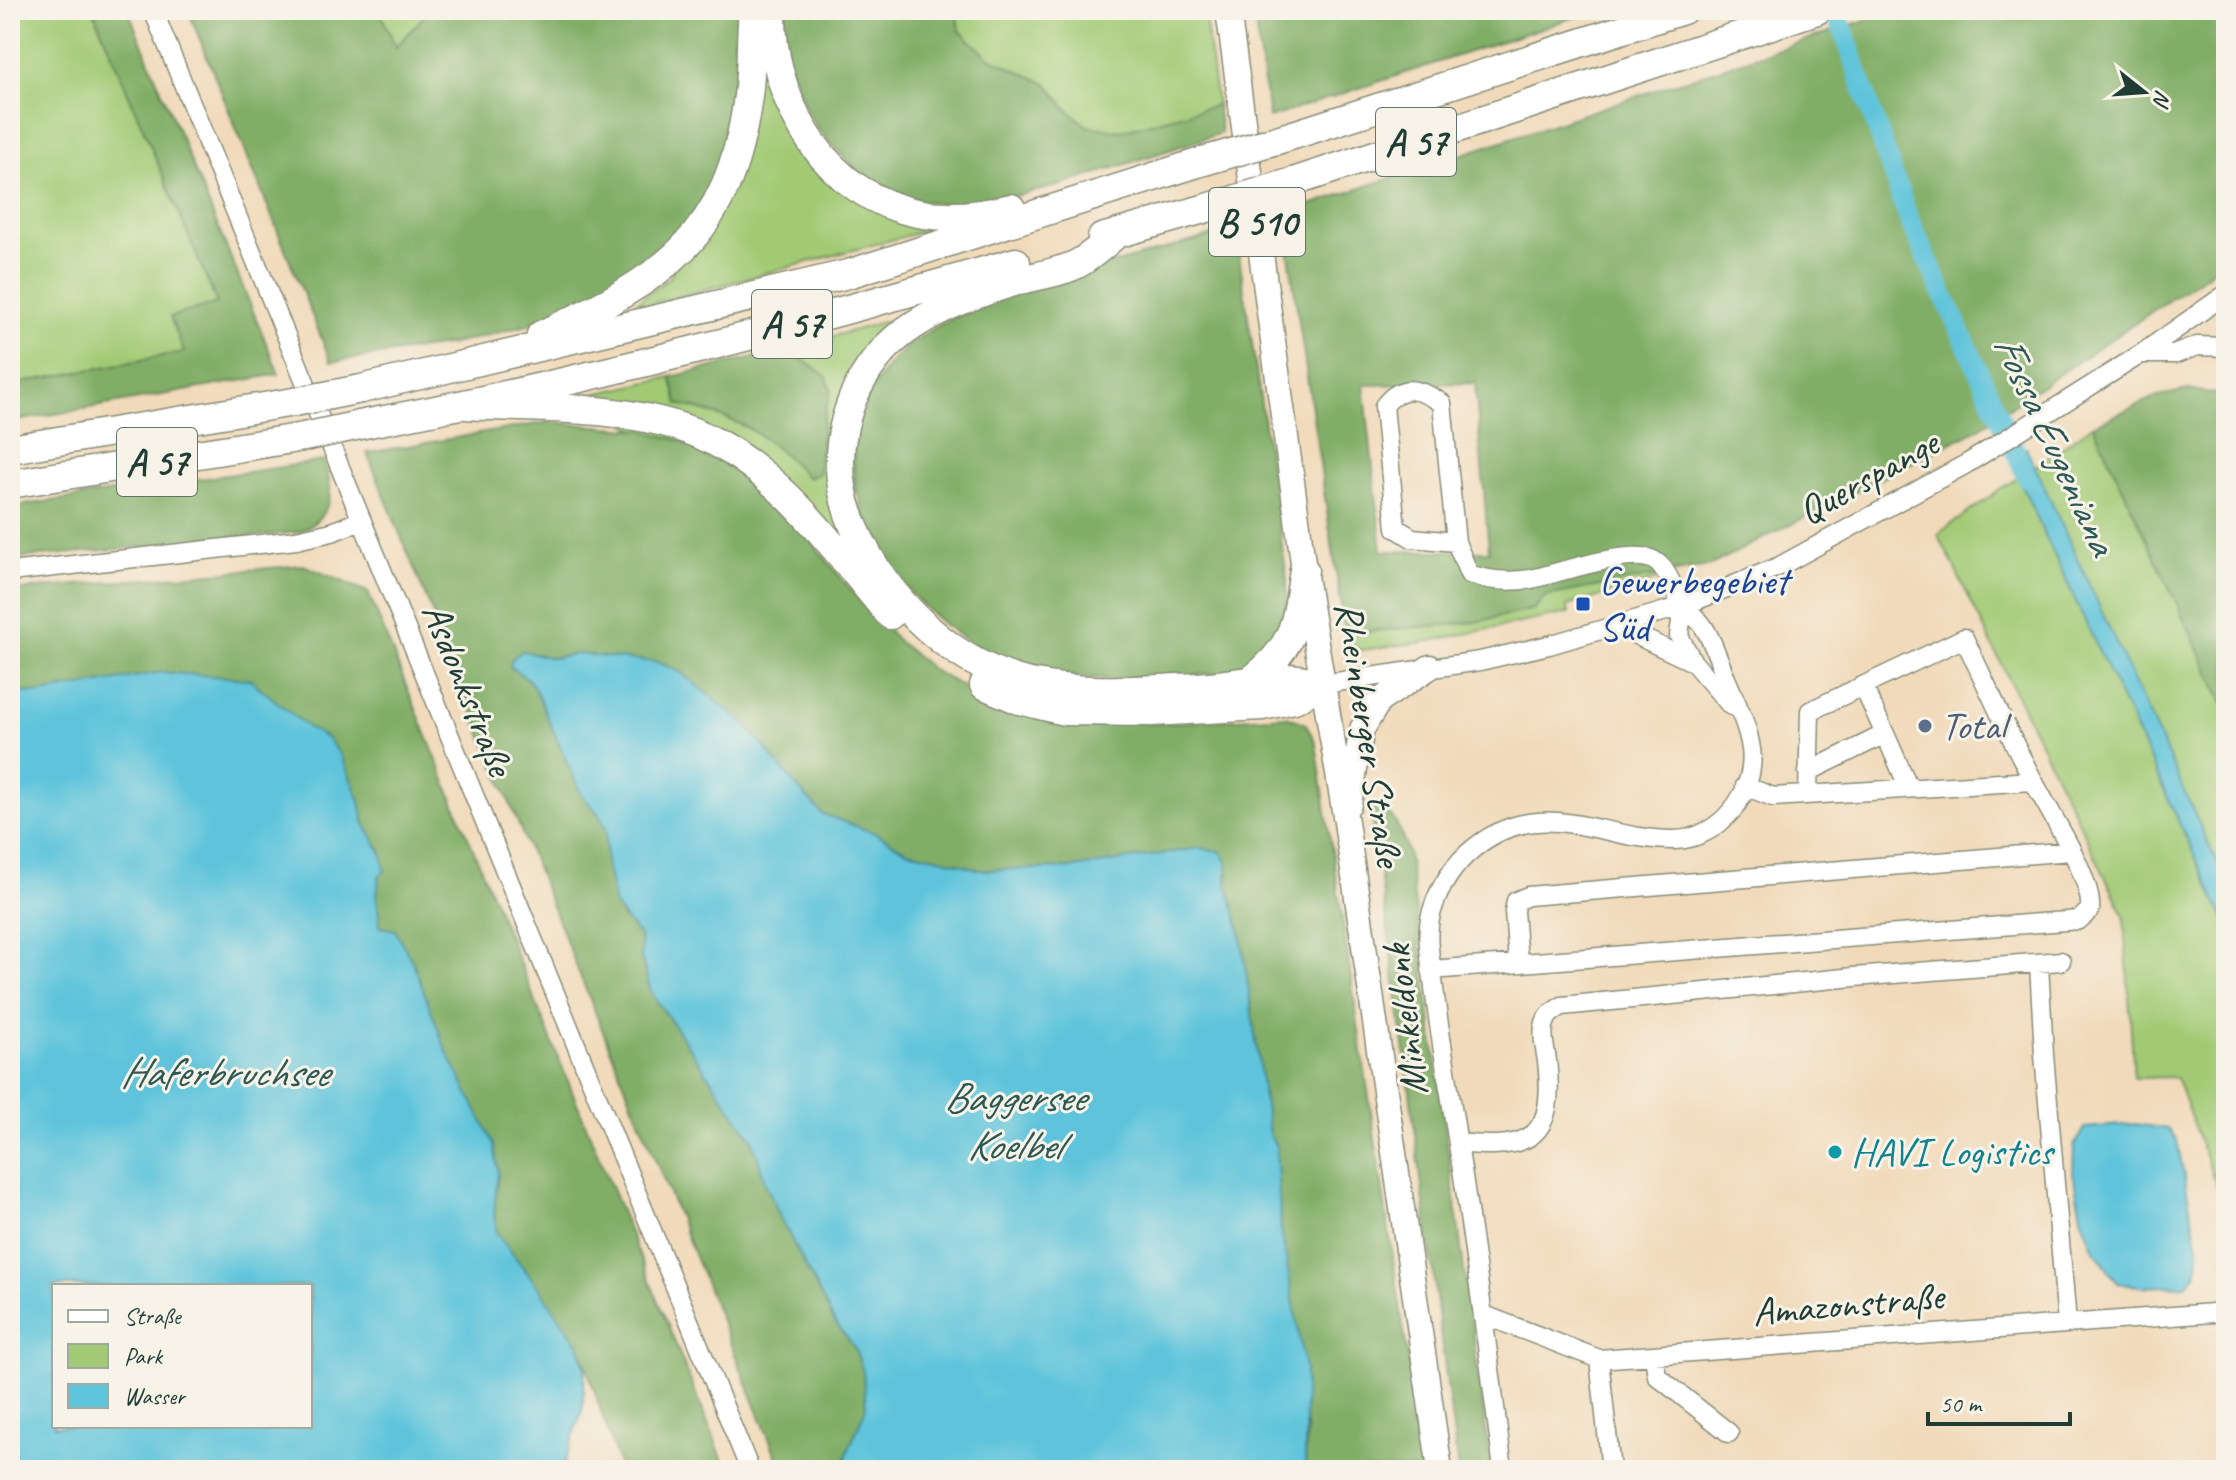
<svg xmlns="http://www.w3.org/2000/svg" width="2236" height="1480" viewBox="0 0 2236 1480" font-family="Caveat,sans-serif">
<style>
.green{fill:#a2ca75;stroke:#608454;stroke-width:2}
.forest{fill:#81ae66;stroke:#50764d;stroke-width:2;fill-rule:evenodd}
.water{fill:#5ec4db;stroke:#3e8088;stroke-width:2;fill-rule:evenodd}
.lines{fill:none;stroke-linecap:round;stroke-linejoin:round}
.canal{stroke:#5ec4db;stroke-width:20}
.minor-casing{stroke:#888c77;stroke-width:21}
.major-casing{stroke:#888c77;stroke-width:27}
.highway-casing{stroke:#888c77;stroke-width:31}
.minor{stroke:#fff;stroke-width:18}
.major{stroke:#fff;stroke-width:24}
.highway{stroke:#fff;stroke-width:28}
.highway-bridge-casing{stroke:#888c77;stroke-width:31;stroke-linecap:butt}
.highway-bridge{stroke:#fff;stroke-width:28}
.transit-dot{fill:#1a4fb4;stroke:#f7f3e8;stroke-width:3}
.service-dot{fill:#5c6f8a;stroke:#f7f3e8;stroke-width:3}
.culture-dot{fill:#0f9aa8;stroke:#f7f3e8;stroke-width:3}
.labels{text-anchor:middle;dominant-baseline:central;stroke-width:6;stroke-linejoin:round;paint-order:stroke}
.shield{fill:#f7f3e8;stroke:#60746a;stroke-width:2}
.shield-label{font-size:38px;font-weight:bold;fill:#1f3d34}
.street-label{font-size:40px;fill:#1f3d34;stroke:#f7f3e8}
.transit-label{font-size:40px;fill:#164399;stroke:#f7f3e8;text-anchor:start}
.service-label{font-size:40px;fill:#4e5e75;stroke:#f7f3e8;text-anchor:start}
.culture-label{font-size:40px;fill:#0d838f;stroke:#f7f3e8;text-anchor:start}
.water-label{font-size:42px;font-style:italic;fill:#2c5855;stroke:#f7f3e8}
</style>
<rect width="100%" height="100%" fill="#f7f3e8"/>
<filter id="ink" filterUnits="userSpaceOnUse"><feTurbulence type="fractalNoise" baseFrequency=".0125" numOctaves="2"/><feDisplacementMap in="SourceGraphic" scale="16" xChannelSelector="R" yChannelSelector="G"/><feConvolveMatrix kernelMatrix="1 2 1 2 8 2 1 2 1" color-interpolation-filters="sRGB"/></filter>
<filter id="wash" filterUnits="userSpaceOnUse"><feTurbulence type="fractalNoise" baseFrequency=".006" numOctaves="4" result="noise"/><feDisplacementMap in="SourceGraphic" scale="32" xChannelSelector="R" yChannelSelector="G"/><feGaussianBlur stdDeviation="1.8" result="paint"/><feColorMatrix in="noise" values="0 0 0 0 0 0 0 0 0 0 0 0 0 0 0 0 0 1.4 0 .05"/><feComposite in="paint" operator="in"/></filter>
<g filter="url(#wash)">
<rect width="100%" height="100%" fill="#f1daba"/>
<path class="green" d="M10,10H93L217,303L184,352L10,385Z
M379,10H430L395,47Z
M957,10H1204L1217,105L1121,131L1087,126L1068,110L1047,84L988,57L959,30Z
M762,54L805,146L944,226L631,309L630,307L670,277Z
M911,314L850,389L856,547L577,398L671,377L678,404C738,418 766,433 808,478L819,473L823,420L831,389L826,376L788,349Z
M2093,425L2226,708V882L2034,467Z
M2018,477L2226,923V1202L2217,1188L2176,1077L2134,1078L2124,915L1938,534Z
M1655,576L1657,580L1567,606L1569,613L1425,642L1361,650L1351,644L1345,634L1475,622L1534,609L1545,596Z"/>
<path class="forest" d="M93,10H128L279,374L10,422V385L184,352L170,317L217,303Z
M188,10H379L396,47L430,10H742L736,106L712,186L684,228L644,270L563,316L453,344L331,362Z
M785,10H957L959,30L988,57L1047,84L1068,110L1087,126L1121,131L1217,105L1221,133L1062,185L992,201L942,204L911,199L882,188L861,175L819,131L806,110L785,52Z
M1253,10H1596L1269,118Z
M1896,10H2226V255L2209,273L1978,429L1709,566L1545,596L1534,609L1475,622L1345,633L1283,214ZM1475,383L1489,551H1382L1364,385Z
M1235,229L1287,579C1287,636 1284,633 1245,672C1175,675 1102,687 1034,670C934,646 830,530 859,423C867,395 880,370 902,351C954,307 1019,291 1084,272C1134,258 1185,243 1235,229Z
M788,349L826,376L831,390L823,420L819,473L808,478C766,432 738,418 678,404L671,377Z
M2188,390L2226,395V708L2093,425L2155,397Z
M548,422L641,430L682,441L721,460L755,481L783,507L867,609L900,643L934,671L974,693L1149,724L1287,716L1306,724L1316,744L1408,1359L1422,1470H1305L1307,1431L1281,1229L1276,1146L1269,1134L1240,929L1227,884L1229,872L1199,848L1074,868L980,870L941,858L907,851L875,833L822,814L680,672L657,662L576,654L553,658L522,651L510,667L528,679L535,689L581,793L598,813L606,829V863L622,917L636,930L641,939V957L651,992L752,1139L766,1185L782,1221L834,1321L855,1348L863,1372L866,1408L848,1451L843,1470H782L367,453Z
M323,461C337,494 331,515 300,532L10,559V507Z
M303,565L368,592L727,1470H621L579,1345L497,1234L494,1214L498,1170L446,1050L414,965L380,927L377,896L382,854L364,822L360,801L327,738L310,729L42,693L10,692V591Z
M1370,804C1395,809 1400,831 1408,852L1491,1470H1458L1404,1045Z"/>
<path class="water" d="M2026,447L2226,882V923L2009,458Z
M522,651L553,658L576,654L657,662L680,672L745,724L800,790L822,814L875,833L907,851L941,858L980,870L1074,868L1199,848L1220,851L1227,861V884L1240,929L1269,1134L1276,1146L1281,1229L1305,1369V1470H843L848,1451L866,1408L863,1372L855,1348L834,1321L782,1221L766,1185L752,1139L651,992L641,957V938L615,906L606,863V829L598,813L581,794L535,689L528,679L510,667L512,659Z
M162,672L249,679L310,729L327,738L341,756L360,801L364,822L382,854L385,871L379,876L377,896L380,927L395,930L414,965L446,1050L494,1144L498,1170L494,1214L497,1234L537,1285L579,1345L585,1369L583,1408L562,1470H10V692L42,693ZM54,1286H310V1426H54Z
M2135,1124L2168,1129L2177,1140L2198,1248L2197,1273L2186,1285L2144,1287L2118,1283L2094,1250L2082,1220L2073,1174L2074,1146L2084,1128Z"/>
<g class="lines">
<path class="canal" d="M1833,10L1844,32L1907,215L2028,479"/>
</g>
</g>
<g filter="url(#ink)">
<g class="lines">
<g class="minor-casing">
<path id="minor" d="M153,10L750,1470
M2141,354H2176L2197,346L2226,347
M1456,542L1412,538L1396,528L1384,406C1402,382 1420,389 1442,403L1456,542L1469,574C1488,581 1510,582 1531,579C1559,573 1630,548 1653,560C1670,569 1673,592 1683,606C1689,613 1698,618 1703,626C1714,642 1720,665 1728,683C1737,705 1748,726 1751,749C1757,793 1719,839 1675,840C1602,841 1542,793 1474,848C1455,863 1439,887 1432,911C1425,933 1430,957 1433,980C1439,1033 1449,1085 1457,1138C1475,1248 1489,1359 1503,1470
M10,572L296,540L332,532L361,520
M1683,606L1679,636L1693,662L1731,706
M1615,625L1693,662
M1323,684L1480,661L1549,645L1683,606L1780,566L1968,463L2141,354L2226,294
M1885,734L1909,788
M1808,772L1885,734L1863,686
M1745,786L1773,797L2033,781
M1518,962L1514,911L1516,901L1528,896L2071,851
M2039,964L2044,1055L2067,1323
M1431,970L2079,920L2090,910C2093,877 2050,814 2034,782C2009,735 1987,686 1964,638L1810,711L1808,795
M1458,1143C1531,1151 1556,1138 1547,1061C1545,1047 1540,1031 1547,1018C1550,1013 1557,1009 1562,1006L1854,977L2061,961
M1484,1315L1599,1359L2226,1312
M1654,1356L1657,1376L1729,1433
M1599,1359L1611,1470"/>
</g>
<g class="major-casing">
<path id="major" d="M1228,10L1304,570L1346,822L1440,1470
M1349,804L1362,729L1379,701L1430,667"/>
</g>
<g class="highway-casing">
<path id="highway" d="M772,10C770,93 817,183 901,209C937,220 975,217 1011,208
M1287,137L1683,10
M1293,182L1817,10
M1118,233C1105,243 1093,255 1079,263C1063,272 1039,275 1021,280C975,293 916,314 883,351C843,396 829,458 849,514C876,589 944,660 1022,681C1078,695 1141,690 1197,687C1227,685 1257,678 1288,678C1299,678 1312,682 1323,684
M1102,238L1214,206
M541,335C663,279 730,238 748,96C752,67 750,38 753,10
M361,389L848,274L1204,161
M465,405C539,409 632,404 701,435C781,471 835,550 890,615
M369,423C587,382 803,323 1016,262
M10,449L294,402
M10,484L304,437
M1250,681C1296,647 1296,622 1304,570
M984,685L1019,700L1064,711L1152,712L1262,706L1294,699L1323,684"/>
</g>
<use href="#minor" class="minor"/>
<use href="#major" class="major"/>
<use href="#highway" class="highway"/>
<g class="highway-bridge-casing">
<path id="highway-bridge" d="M1204,161L1287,137
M1214,206L1293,182
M294,402L361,389
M304,437L369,423"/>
</g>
<use href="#highway-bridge" class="highway-bridge"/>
</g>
</g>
<rect class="transit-dot" x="1575" y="596" width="16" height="16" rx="4"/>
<circle class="service-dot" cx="1925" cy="726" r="8"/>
<circle class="culture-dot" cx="1835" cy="1152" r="8"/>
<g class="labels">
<g class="shield">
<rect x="1376" y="108" width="80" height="68" rx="6"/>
<rect x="1209" y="188" width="96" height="68" rx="6"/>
<rect x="752" y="290" width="80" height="68" rx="6"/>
<rect x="117" y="428" width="80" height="68" rx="6"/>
</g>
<g class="shield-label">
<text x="1416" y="142">A 57</text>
<text x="1257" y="222">B 510</text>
<text x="792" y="324">A 57</text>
<text x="157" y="462">A 57</text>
</g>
<g class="street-label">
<text transform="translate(1868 477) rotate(-29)">Querspange</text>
<text transform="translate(468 689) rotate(68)">Asdonkstraße</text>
<text transform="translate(1369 734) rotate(81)">Rheinberger Straße</text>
<text transform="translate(1405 1020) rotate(-97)">Minkeldonk</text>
<text transform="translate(1848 1304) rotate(-5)">Amazonstraße</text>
</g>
<g class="transit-label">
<text x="1599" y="581">Gewerbegebiet<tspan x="1599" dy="46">Süd</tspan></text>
</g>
<g class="service-label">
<text x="1941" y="726">Total</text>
</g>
<g class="culture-label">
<text x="1851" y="1152">HAVI Logistics</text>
</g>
<g class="water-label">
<text transform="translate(2055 444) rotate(65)">Fossa Eugeniana</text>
<text x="224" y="1072">Haferbruchsee</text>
<text x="1014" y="1097">Baggersee<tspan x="1014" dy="48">Koelbel</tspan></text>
</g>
</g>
<rect width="2236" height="1480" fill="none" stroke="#f7f3e8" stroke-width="40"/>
<rect x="52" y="1284" width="260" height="144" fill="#f7f3e8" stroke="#a1aaa0" stroke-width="2"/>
<rect x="68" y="1310" width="40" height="12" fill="#ffffff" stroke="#a1aaa0" stroke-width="2"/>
<text x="124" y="1324" font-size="24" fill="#1f3d34">Straße</text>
<rect x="68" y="1344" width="40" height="24" fill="#a2ca75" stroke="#a1aaa0" stroke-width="2"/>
<text x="124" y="1364" font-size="24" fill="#1f3d34">Park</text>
<rect x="68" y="1384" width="40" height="24" fill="#5ec4db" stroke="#a1aaa0" stroke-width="2"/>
<text x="124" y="1404" font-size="24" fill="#1f3d34">Wasser</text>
<g transform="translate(2144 92) rotate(107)" stroke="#f7f3e8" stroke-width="6" paint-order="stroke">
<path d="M0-6L14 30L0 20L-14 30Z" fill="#1f3d34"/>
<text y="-12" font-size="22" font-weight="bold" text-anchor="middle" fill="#1f3d34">N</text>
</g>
<path d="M1928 1412v12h142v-12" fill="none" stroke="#1f3d34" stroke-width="4"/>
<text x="1940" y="1412" font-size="24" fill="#1f3d34" stroke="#f7f3e8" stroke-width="6" paint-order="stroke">50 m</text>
</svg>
